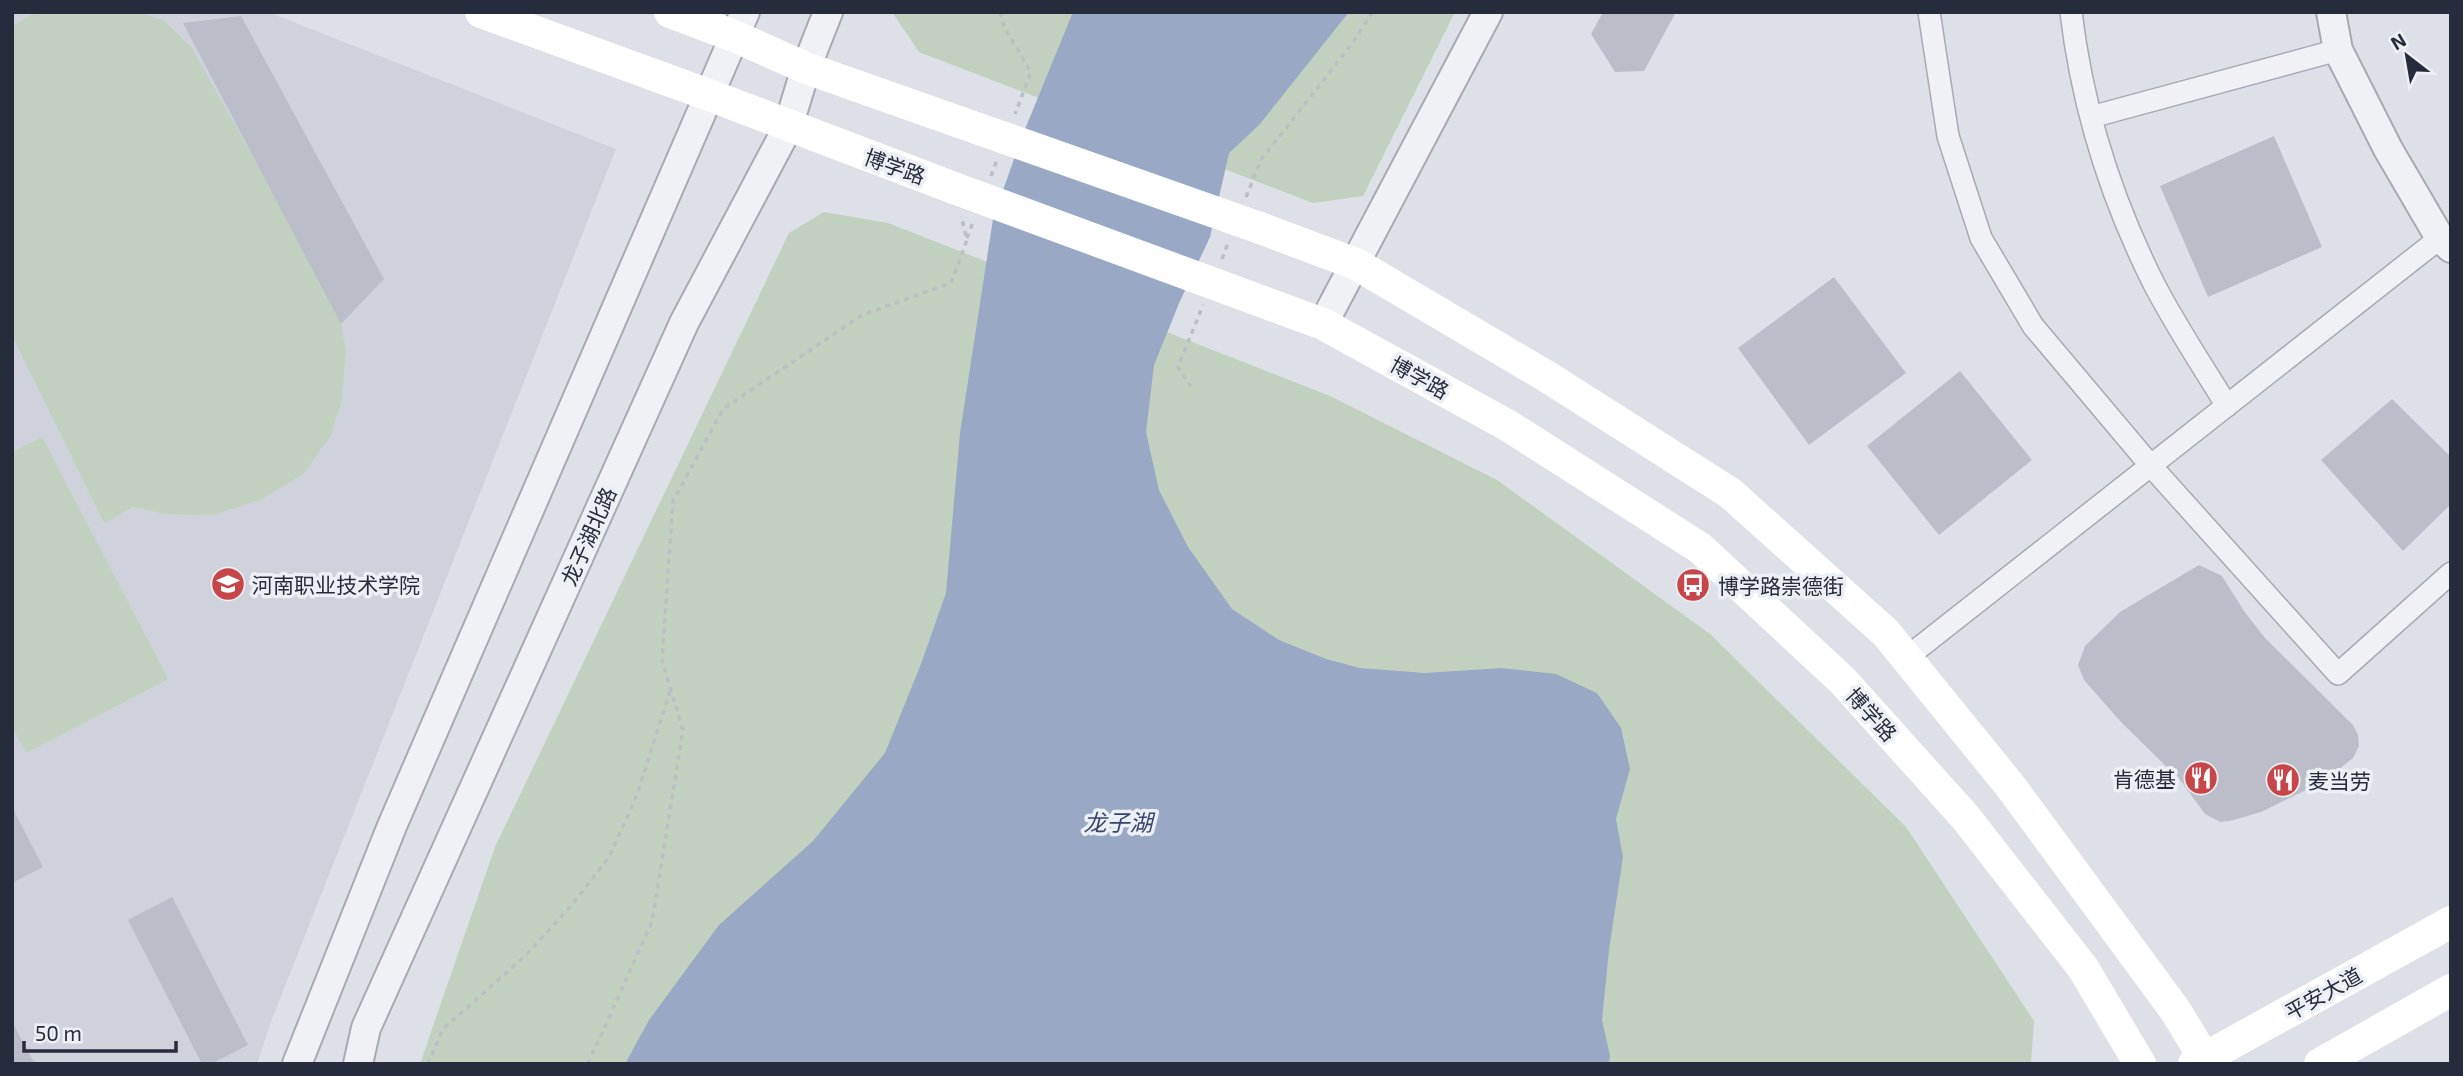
<svg xmlns="http://www.w3.org/2000/svg" width="2463" height="1076" viewBox="0 0 2463 1076" font-family="'Exo 2','Noto Sans SC',sans-serif">
<style>
.built{fill:#cfd2db}
.green{fill:#c1d0bf}
.water{fill:#99a9c5}
.building{fill:#bbbec9}
.lines{fill:none;stroke-linecap:round;stroke-linejoin:round}
.minor-casing{stroke:#a6aab3;stroke-width:24}
.tertiary-casing{stroke:#a6aab3;stroke-width:32}
.path{stroke:#bcbec5;stroke-width:3.5;stroke-dasharray:5 5;stroke-linecap:butt}
.minor{stroke:#f0f1f5;stroke-width:21}
.tertiary{stroke:#f0f1f5;stroke-width:28}
.secondary{stroke:#fff;stroke-width:32}
.secondary-bridge{stroke:#fff;stroke-width:32}
.labels{text-anchor:middle;dominant-baseline:central;stroke-width:7;stroke-linejoin:round;paint-order:stroke}
.street-label{font-size:21px;fill:#272c3c;stroke:#eceff4}
.poi-label{font-size:21px;fill:#272c3c;stroke:#eceff4;text-anchor:start}
.water-label{font-size:23px;font-style:italic;fill:#34466e;stroke:#eceff4}
</style>
<rect width="100%" height="100%" fill="#dde0e6"/>
<path class="built" d="M12,12H268L616,149L272,1019L257,1064H12Z"/>
<path class="green" d="M43,12H138L164,21L192,48L338,309L346,351L341,403L330,437L303,474L262,499L213,515L166,514L133,507L104,523L12,335V26L31,15Z
M892,12H1455L1363,196L1313,203L919,52Z
M824,212L888,223L1330,396L1497,480L1710,634L1906,827L2034,1021L2031,1064H420L495,847L789,233Z
M42,437L168,679L26,753L12,726V452Z"/>
<path class="water" d="M1073,12H1349L1259,125L1229,153L1210,237L1180,301L1154,365L1146,432L1159,490L1188,547L1232,609L1279,640L1326,659L1360,668L1424,673L1502,668L1556,674L1597,693L1621,728L1630,769L1616,819L1623,857L1609,950L1602,1020L1610,1056L1609,1064H625L649,1020L719,925L813,841L885,753L921,664L946,593L960,433L993,219L1021,139Z"/>
<path class="building" d="M1603,12H1676L1644,71L1615,72L1591,34Z
M241,16L384,279L341,324L183,23Z
M2274,136L2322,247L2208,297L2160,186Z
M1834,277L1906,373L1809,445L1738,348Z
M1960,371L2032,460L1939,535L1867,446Z
M2392,399L2451,457V504L2403,551L2321,460Z
M2199,565L2222,576L2244,611L2265,638L2353,725L2358,735L2359,746L2353,758L2324,781L2261,812L2230,821L2220,822L2205,814L2181,781L2120,721L2084,680L2078,665L2085,646L2120,612Z
M12,807L43,867L12,883Z
M172,897L248,1045L211,1064H202L128,920Z
M12,1022L35,1064H12Z"/>
<g class="lines">
<g class="minor-casing">
<path id="minor" d="M1929,12L1948,136L1981,238L2033,326L2151,466L2338,674L2451,573
M2071,12C2082,105 2111,198 2153,282C2175,325 2202,365 2227,406
M2091,117L2338,50
M1906,658L2440,238"/>
</g>
<g class="tertiary-casing">
<path id="tertiary" d="M2331,12L2338,50L2388,149L2440,238L2451,248
M1323,324L1488,12
M297,1064L392,826L745,12
M358,1064L366,1028L684,323L788,127L806,68L828,12"/>
</g>
<path class="path" d="M1000,12L1004,27L1031,72L1015,114
M991,176L997,160
M1246,197L1261,160L1351,45L1373,12
M967,238L973,222
M1222,259L1228,243
M1191,387L1178,367L1203,305
M428,1064L443,1029L524,957L572,905L609,857L637,795L670,691
M588,1064L652,922L683,730L662,661L673,501L723,409L862,315L951,283L967,240L961,216"/>
<use href="#minor" class="minor"/>
<use href="#tertiary" class="tertiary"/>
<path class="secondary" d="M481,12L709,95L954,188
M670,12L734,36L806,68L979,129
M1260,228L1356,264L1546,376L1730,493L1886,633L2011,787L2175,1010L2208,1064
M1228,289L1323,324L1507,425L1700,548L1843,681L1966,818L2083,968L2140,1064
M2194,1064L2451,922
M2320,1064L2451,990"/>
<path class="secondary-bridge" d="M979,129L1260,228
M954,188L1228,289"/>
</g>
<defs>
<g id="university-disc" transform="scale(1.75)"><circle r="9.5" fill="#c74649" stroke="#eceff4"/><path d="M0-5L7-2L0 1L-7-2ZM-4 1L0 2.5L4 1V4Q0 6-4 4Z" fill="#fff"/></g>
<g id="bus-disc" transform="scale(1.75)"><circle r="9.5" fill="#c74649" stroke="#eceff4"/><path d="M-5-6H5V4H4V6H2V4H-2V6H-4V4H-5ZM-3.5-4V0h7V-4ZM-3.5 1.2v1.5H-2V1.2ZM2 1.2v1.5H3.5V1.2Z" fill="#fff"/></g>
<g id="restaurant-disc" transform="scale(1.75)"><circle r="9.5" fill="#c74649" stroke="#eceff4"/><path d="M-5-6h1v4h1v-4h1v4h1v-4h1v5L-1.5 .5V6h-2V.5L-5-1ZM5-6V6H3V1.5H1.5Q1.5-4 5-6Z" fill="#fff"/></g>
</defs>
<g fill-rule="evenodd">
<use href="#university-disc" x="228" y="584"/>
<use href="#bus-disc" x="1693" y="585"/>
<use href="#restaurant-disc" x="2201" y="778"/>
<use href="#restaurant-disc" x="2283" y="780"/>
</g>
<g class="labels">
<g class="street-label">
<text transform="translate(895 166) rotate(20)">博学路</text>
<text transform="translate(1420 377) rotate(29)">博学路</text>
<text transform="translate(588 536) rotate(-66)">龙子湖北路</text>
<text transform="translate(1872 714) rotate(48)">博学路</text>
<text transform="translate(2323 993) rotate(-29)">平安大道</text>
</g>
<g class="poi-label">
<text x="252" y="584">河南职业技术学院</text>
<text x="1718" y="585">博学路崇德街</text>
<text x="2176" y="778" text-anchor="end">肯德基</text>
<text x="2308" y="780">麦当劳</text>
</g>
<g class="water-label">
<text x="1118" y="822">龙子湖</text>
</g>
</g>
<rect width="2463" height="1076" fill="none" stroke="#272c3c" stroke-width="28"/>
<g transform="translate(2407 56) rotate(329)" stroke="#eceff4" stroke-width="5" paint-order="stroke">
<path d="M0-5L12 26L0 18L-12 26Z" fill="#272c3c"/>
<text y="-10" font-size="19" font-weight="bold" text-anchor="middle" fill="#272c3c">N</text>
</g>
<path d="M24 1041v10h152v-10" fill="none" stroke="#272c3c" stroke-width="3.5"/>
<text x="35" y="1041" font-size="21" fill="#272c3c" stroke="#eceff4" stroke-width="5" paint-order="stroke">50 m</text>
</svg>
